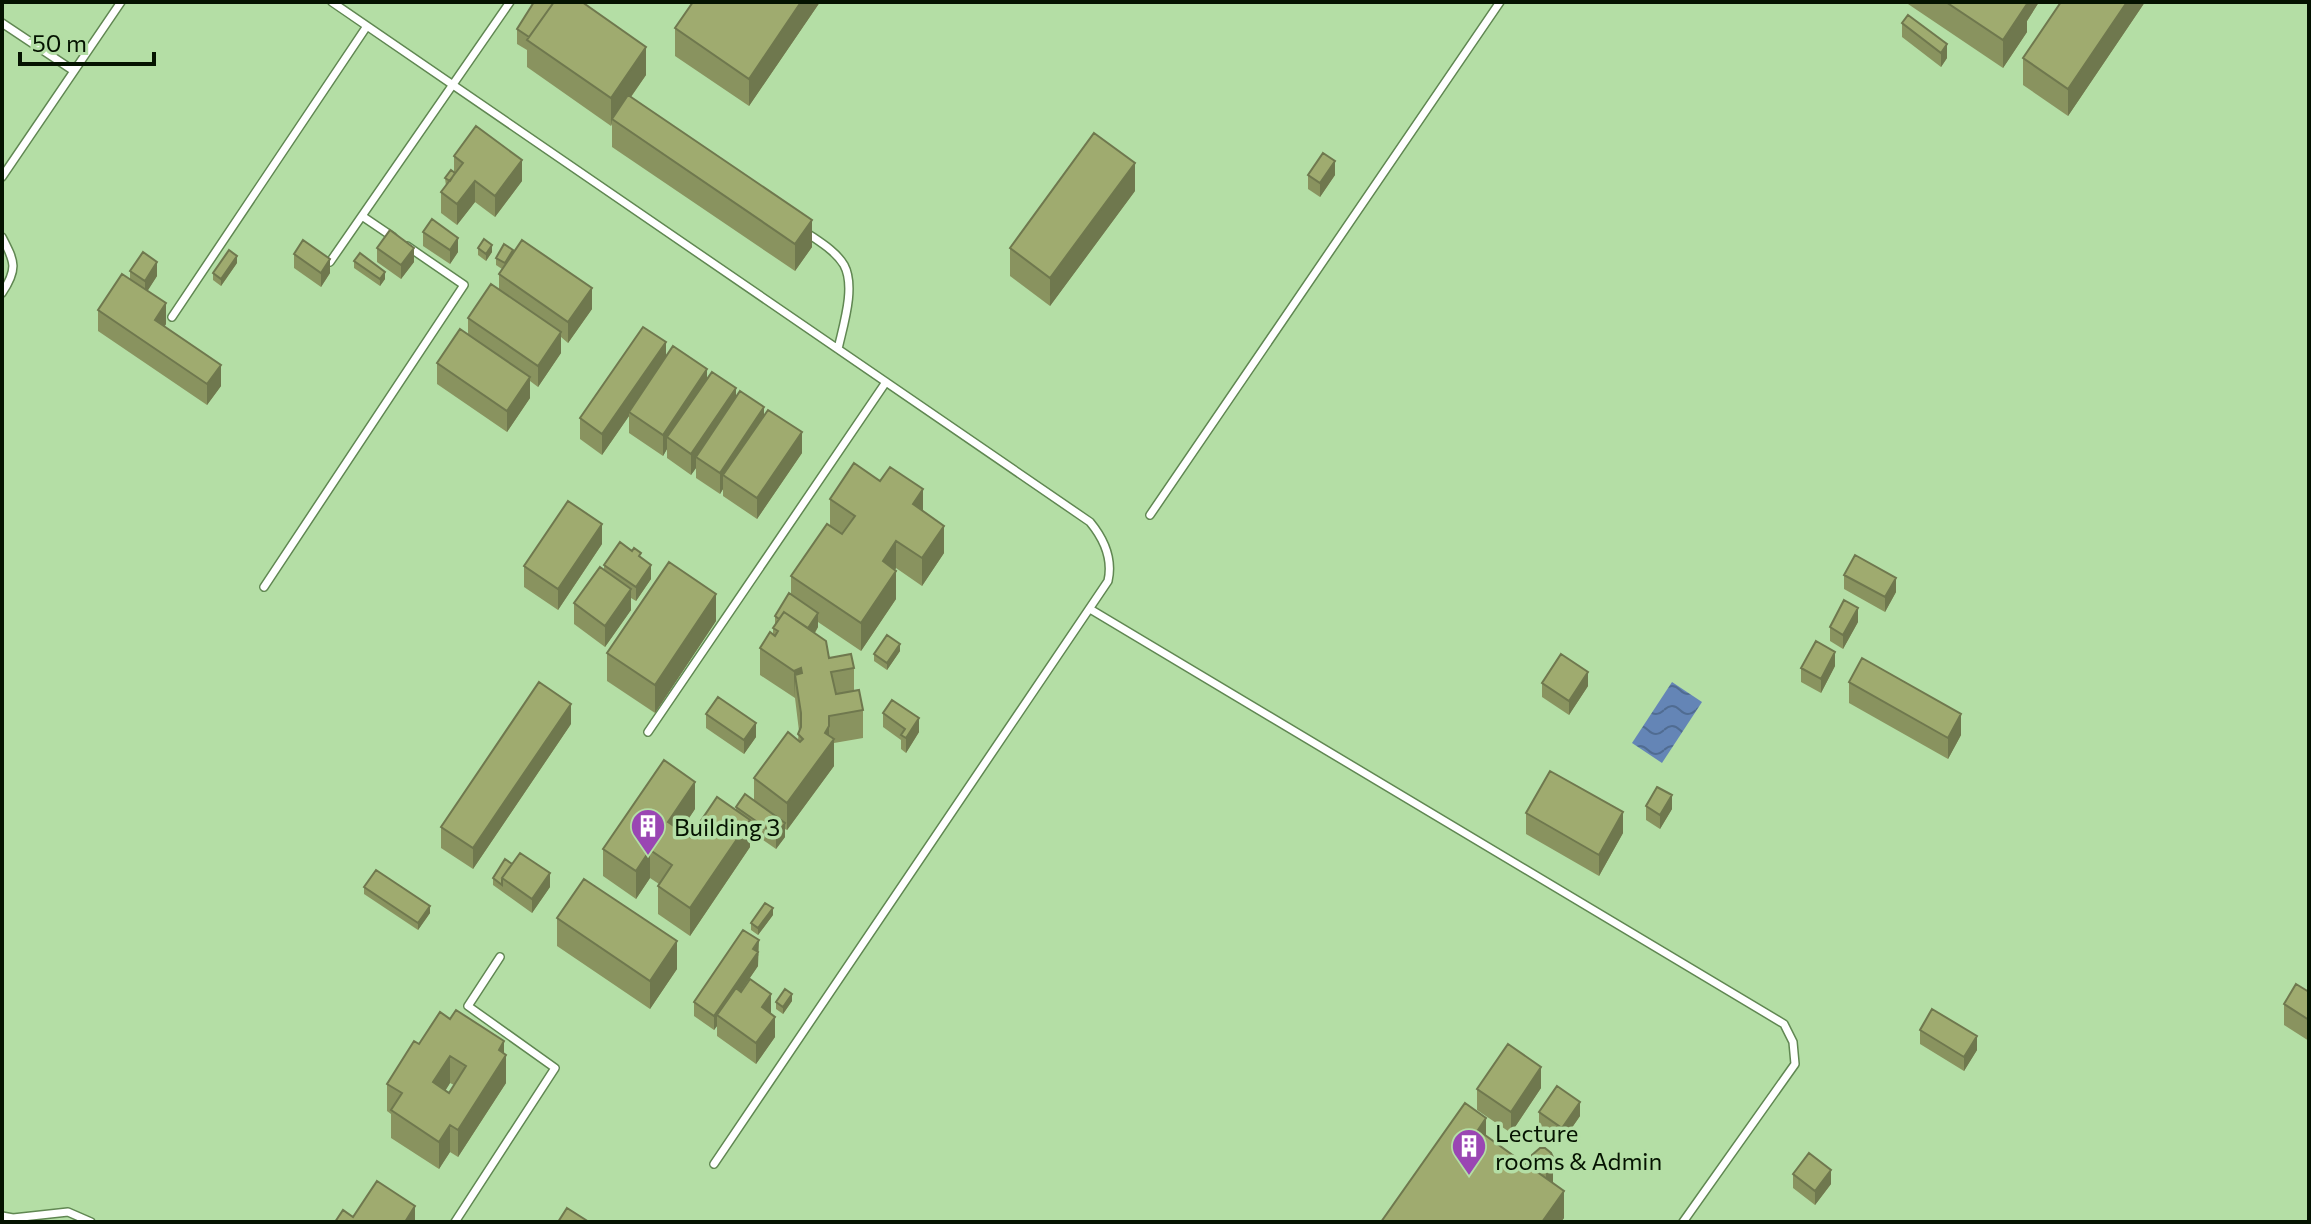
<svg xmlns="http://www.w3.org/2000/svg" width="2311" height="1224" viewBox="0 0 2311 1224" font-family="Commissioner,sans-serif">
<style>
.water{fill:url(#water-waves)}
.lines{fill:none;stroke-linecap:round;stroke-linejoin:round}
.lane-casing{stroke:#608752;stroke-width:10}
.lane{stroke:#fff;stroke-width:7}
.wall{fill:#89935f;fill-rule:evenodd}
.shaded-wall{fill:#6f784e}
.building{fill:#9fab6f;stroke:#6f784e;stroke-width:2;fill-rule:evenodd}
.labels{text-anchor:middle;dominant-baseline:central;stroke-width:7;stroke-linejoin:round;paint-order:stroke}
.poi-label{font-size:24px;fill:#051301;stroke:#b4dea5;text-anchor:start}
</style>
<defs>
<pattern id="water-waves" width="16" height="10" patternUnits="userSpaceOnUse" patternTransform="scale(2)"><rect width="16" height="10" fill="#6485b6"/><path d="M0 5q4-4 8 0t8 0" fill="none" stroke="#506c92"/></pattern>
</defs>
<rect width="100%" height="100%" fill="#b4dea5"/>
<path class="water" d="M1672,682L1702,702L1662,763L1632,743Z"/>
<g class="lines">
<g class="lane-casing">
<path id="lane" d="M332,2L1090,522C1104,539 1113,559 1108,581L714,1164
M2,23L74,71
M2,177L121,2
M362,216L393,237
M804,231C818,241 835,250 844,265C856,287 843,326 838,349
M2,237C15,262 18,269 2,293
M330,262L510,2
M172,317L367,26
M1150,515L1500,2
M264,587L464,285L407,246
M1090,609L1784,1024L1793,1042L1795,1064L1683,1222
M648,732L886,382
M2,1216L13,1218L68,1212L91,1222
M455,1222L555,1068L468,1006L500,957"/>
</g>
<use href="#lane" class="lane"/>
</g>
<path class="wall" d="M820,2L749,106L675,56V28Z
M1908,2H2039L2027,21V32L2003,68L1908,4Z
M2061,2H2145L2068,116L2023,85V58Z
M1902,23L1947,44V58L1941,67L1902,37Z
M517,29L646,75L631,97L812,247L795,271L612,147V124L611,126L527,67V50L517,44Z
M454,156L522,181L495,217L475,202L457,225L441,213V192L446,186L445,178L454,172Z
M1308,175H1335L1320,197L1308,189Z
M1135,191L1050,306L1010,276V248Z
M423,232L458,252L450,264L423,246Z
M377,248L414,262L401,279L377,262Z
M478,248L492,252L486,261L478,255Z
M513,253L592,309L568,343L561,337V353L538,387L530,381V398L507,432L437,384V363L468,335V318L499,289V274L502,269L496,265V258Z
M294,254L330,273L321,287L294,268Z
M354,261L385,279L380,286L354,268Z
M237,263L221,286L213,280V273Z
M130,271L157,276L147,291L166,324L164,327L221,386L207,405L98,331V310L130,279Z
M666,356L707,379L764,415L802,453L757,519L723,496V489L720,494L696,478V468L691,475L667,458V449L663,456L629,433V416L602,455L580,439V418Z
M830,499L923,511L944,553L922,586L896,568L895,570L896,599L861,651L818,622V627L815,633L829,658L854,668V691L863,710V738L834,743V766L787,830L785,829V837L776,849L750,831V847L690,936L658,914V886L659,884L650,878L636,899L603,876V849L695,809L680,831L690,837L736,810V807L754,801V778L798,740L799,731L795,698L760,675V648L773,634V628L775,625V616L791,595V576L830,526Z
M602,544L558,610L524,587V566Z
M641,557L651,579L636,601L631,598V610L605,647L574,624V603L604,570V565Z
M1844,575L1896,592L1885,612L1844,589Z
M716,621L655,713L607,681V653Z
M1858,622L1843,649L1830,641V627Z
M900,651L887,670L874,661V654Z
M1835,666L1821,693L1801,682V668Z
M1849,682L1961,735L1948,759L1849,703Z
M1542,683L1588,686L1569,715L1542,697Z
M883,713L919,732L906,753L901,749V740L883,727Z
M706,714L756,737L744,754L706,728Z
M571,724L473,869L441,848V827Z
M1646,806L1672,809L1660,829L1646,820Z
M1526,813L1623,833L1599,876L1526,834Z
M505,859L550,887L532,913L493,885V878Z
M364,887L430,913L418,930L364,894Z
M773,915L758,935L751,930V923Z
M557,918L677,969L650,1009L557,946Z
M759,954L758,956V966L740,992L771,1014L775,1037L756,1064L717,1036V1026L714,1030L694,1016V1002Z
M2309,992V1041L2284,1025V1004Z
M792,1001L783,1014L776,1009V1002Z
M450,1019L504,1054L506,1083L458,1157L450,1152L439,1169L391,1138V1114L387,1111V1084L419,1044ZM450,1083L454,1085L449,1093L445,1091Z
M1920,1030L1977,1050L1964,1071L1920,1044Z
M1541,1088L1511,1133L1477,1110V1089Z
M1539,1112L1580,1116L1562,1142L1539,1126Z
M1486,1136L1532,1168V1155L1540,1148L1553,1183L1564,1218L1561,1222H1381Z
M1793,1174L1831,1184L1815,1205L1793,1188Z"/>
<path class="shaded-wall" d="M801,2H820L749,106V79Z
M2022,2H2039L2027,21V32L2003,68V40Z
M2127,2H2145L2068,116V89Z
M1947,44V58L1941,67V53Z
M646,47V75L614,121L612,119L611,126V98Z
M522,160V181L495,217V196Z
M1335,161V175L1320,197V183Z
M1135,163V191L1050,306V278Z
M475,181V202L457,225V204Z
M812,220V247L795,271V244Z
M458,238V252L450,264V250Z
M492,245V252L486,261V254Z
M414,248V262L401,279V265Z
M237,256V263L221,286V279Z
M330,259V273L321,287V273Z
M157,262V276L145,295V281Z
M385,272V279L380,286V279Z
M592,288V309L568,343V322Z
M166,303V324L155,341V320Z
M561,332V353L538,387V366Z
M666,342V363L629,412V416L602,455V434Z
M221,365V386L207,405V384Z
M707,369V390L667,437V449L663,456V435Z
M530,377V398L507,432V411Z
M736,388V409L696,457V468L691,475V454Z
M764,407V428L723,475V489L720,494V473Z
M802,432V453L757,519V498Z
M923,489V517L913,504Z
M602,524V544L558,610V589Z
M944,526V553L922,586V558Z
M896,541V568L883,589V561Z
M651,565V579L636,601V587Z
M896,571V599L861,651V623Z
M1896,578V592L1885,612V597Z
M631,589V610L605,647V626Z
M716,594V621L655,713V685Z
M1858,608V622L1843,649V635Z
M818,613V627L804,649V635Z
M900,644V651L887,670V663Z
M1835,652V666L1821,693V679Z
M801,668V696L795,675L794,698V671Z
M1588,672V686L1569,715V701Z
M571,704V724L473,869V848Z
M1961,714V735L1948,759V738Z
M919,718V732L906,753V738Z
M756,723V737L744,754V740Z
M829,726V745L834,739V766L787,830V803Z
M695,782V809L668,850V822Z
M1672,795V809L1660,829V815Z
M1623,812V833L1599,876V855Z
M750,820V847L690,936V908Z
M785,823V837L776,849V835Z
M650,850V878L636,899V871Z
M550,873V887L532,913V899Z
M430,906V913L418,930V923Z
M773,908V915L758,935V928Z
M759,940L758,966L722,1019L717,1015V1026L714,1030V1016Z
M677,941V969L650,1009V981Z
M771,994V1015L762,1007Z
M792,994V1001L783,1014V1007Z
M775,1017V1037L756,1064V1043Z
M1977,1036V1050L1964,1071V1057Z
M504,1041V1059L506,1055V1083L458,1157V1130Z
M450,1056V1083L433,1110V1082Z
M1541,1067V1088L1511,1133V1112Z
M1580,1102V1116L1562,1142V1128Z
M1486,1118V1145L1478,1130Z
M450,1125V1152L439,1169V1142Z
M1553,1157V1185L1546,1196V1169Z
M1831,1170V1184L1815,1205V1191Z
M1564,1191V1218L1561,1222H1542Z
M415,1206V1222H405Z"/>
<path class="building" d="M534,2H554L529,37L517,29Z
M554,2H582L646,47L611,98L527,40Z
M693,2H801L749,79L675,28Z
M1946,2H2023L2027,4L2003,40Z
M2061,2H2127L2068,89L2023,58Z
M1908,15L1947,44L1941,53L1902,23Z
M628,95L812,220L795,244L612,119Z
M476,126L522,160L495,196L475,181L457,204L441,192L463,163L454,156Z
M1094,133L1135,163L1050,278L1010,248Z
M1323,153L1335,161L1320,183L1308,175Z
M451,170L455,173L450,181L445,178Z
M432,219L458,238L450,250L423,232Z
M390,230L414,248L401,265L377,248Z
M484,239L492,245L486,254L478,248Z
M303,240L330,259L321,273L294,254Z
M522,240L592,288L568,322L499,274Z
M504,244L513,250L505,263L496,258Z
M229,250L237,256L221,279L213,273Z
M143,252L157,262L145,281L130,271Z
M360,253L385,272L380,279L354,261Z
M122,274L166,303L155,320L221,365L207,384L98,310Z
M491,284L561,332L538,366L468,318Z
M643,327L666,342L602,434L580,418Z
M460,329L530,377L507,411L437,363Z
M673,346L707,369L663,435L629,412Z
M712,372L736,388L691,454L667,437Z
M740,391L764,407L720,473L696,457Z
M768,410L802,432L757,498L723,475Z
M854,463L880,481L890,467L923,489L913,504L944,526L922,558L896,541L883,561L896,571L861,623L791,576L827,524L842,534L855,516L830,499Z
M568,501L602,524L558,589L524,566Z
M620,542L632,551L634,548L641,553L639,556L651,565L636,587L604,565Z
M1855,555L1896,578L1885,597L1844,575Z
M669,562L716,594L655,685L607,653Z
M600,567L631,589L605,626L574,603Z
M789,593L818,613L808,628L784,612L779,619L775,616Z
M1844,600L1858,608L1843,635L1830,627Z
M784,612L826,641L829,658L851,654L854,668L831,672L836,694L859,690L863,710L829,716V726L825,733L834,739L787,803L754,778L788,732L800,742L803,739L798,734L801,727V713L795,675L802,673L801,668L794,671L760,648L770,632L775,636L778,631L773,628Z
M887,635L900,644L887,663L874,654Z
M1816,641L1835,652L1821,679L1801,668Z
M1561,654L1588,672L1569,701L1542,683Z
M1862,658L1961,714L1948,738L1849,682Z
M539,682L571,704L473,848L441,827Z
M718,697L756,723L744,740L706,714Z
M892,700L919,718L906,738L901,735L905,729L883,713Z
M664,760L695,782L668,822L690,837L717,797L750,820L690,908L658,886L672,865L650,850L636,871L603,849Z
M1550,771L1623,812L1599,855L1526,813Z
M1657,787L1672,795L1660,815L1646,806Z
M745,794L785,823L776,835L736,807Z
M520,853L550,873L532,899L502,878Z
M505,859L512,864L502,878V885L493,878Z
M376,870L430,906L418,923L364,887Z
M584,879L677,941L650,981L557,918Z
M765,903L773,908L758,928L751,923Z
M743,930L759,940L753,949L758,952L714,1016L694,1002Z
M750,979L771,994L762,1007L775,1017L756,1043L717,1015L736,988L741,992Z
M2296,984L2309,992V1020L2284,1004Z
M785,989L792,994L783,1007L776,1002Z
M1932,1009L1977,1036L1964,1057L1920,1030Z
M456,1010L504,1041L499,1050L506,1055L458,1130L450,1125L439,1142L391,1110L402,1093L387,1084L414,1041L419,1044L440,1012L450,1019ZM450,1056L466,1066L449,1093L433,1082Z
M1508,1044L1541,1067L1511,1112L1477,1089Z
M1557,1086L1580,1102L1562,1128L1539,1112Z
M1465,1103L1486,1118L1478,1130L1532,1169L1534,1166L1532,1162V1155L1540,1148H1545L1551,1153L1553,1157L1551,1164L1546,1169H1538L1536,1171L1564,1191L1542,1222H1381Z
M1809,1153L1831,1170L1815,1191L1793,1174Z
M377,1181L415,1206L405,1222H335L343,1210L353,1217Z
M567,1208L589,1222H558Z"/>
<defs>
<g id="building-pin" transform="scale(1.8)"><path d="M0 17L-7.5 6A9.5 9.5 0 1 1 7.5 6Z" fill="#9a46b3" stroke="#b4dea5"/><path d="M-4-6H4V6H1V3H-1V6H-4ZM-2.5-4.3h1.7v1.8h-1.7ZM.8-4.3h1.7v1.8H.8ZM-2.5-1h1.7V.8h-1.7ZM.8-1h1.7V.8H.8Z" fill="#fff"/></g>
</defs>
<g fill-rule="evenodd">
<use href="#building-pin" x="648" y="826"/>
<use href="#building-pin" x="1469" y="1146"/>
</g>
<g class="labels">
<g class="poi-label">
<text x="674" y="826">Building 3</text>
<text x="1495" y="1132">Lecture<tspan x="1495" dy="28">rooms &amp; Admin</tspan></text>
</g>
</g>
<rect width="2311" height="1224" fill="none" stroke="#051301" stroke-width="8"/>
<path d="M20 52v12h134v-12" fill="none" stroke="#051301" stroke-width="4"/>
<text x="32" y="52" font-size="24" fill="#051301" stroke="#b4dea5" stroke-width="6" paint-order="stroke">50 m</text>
</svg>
